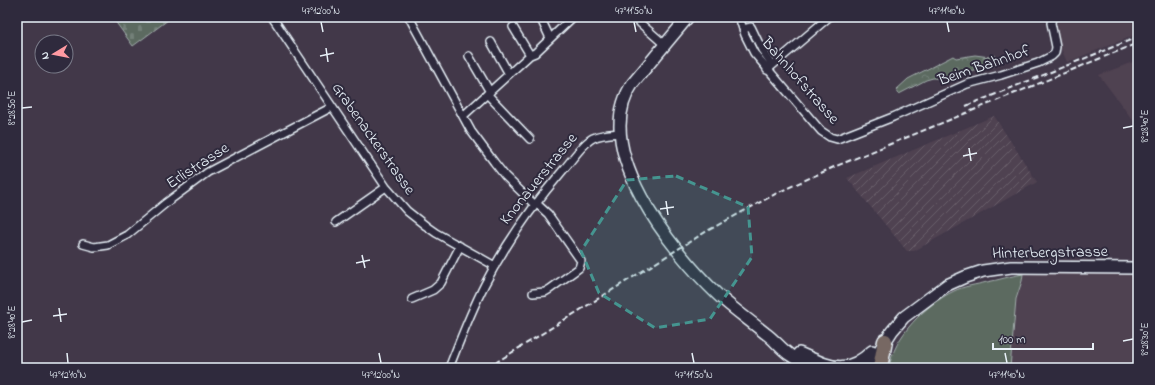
<svg xmlns="http://www.w3.org/2000/svg" width="1155" height="385" viewBox="0 0 1155 385" font-family="'Indie Flower',sans-serif">
<style>
.built{fill:#504251}
.industrial{fill:url(#industrial-furrows)}
.grass{fill:#5b6a60;stroke:#a2aeac}
.forest{fill:url(#forest-crowns);stroke:#a2aeac}
.cemetery{fill:url(#cemetery-stones);stroke:#a2aeac}
.lines{fill:none;stroke-linecap:round;stroke-linejoin:round}
.street-casing{stroke:#e8f1f8;stroke-width:10}
.secondary-casing{stroke:#e8f1f8;stroke-width:14}
.highway-casing{stroke:#e8f1f8;stroke-width:17}
.street{stroke:#2f2a3d;stroke-width:7}
.secondary{stroke:#2f2a3d;stroke-width:11}
.highway{stroke:#776864;stroke-width:14}
.rail{stroke:#e8f1f8;stroke-width:2;stroke-dasharray:6 3;stroke-linecap:butt}
.marked{fill:#459590;fill-opacity:0.2;stroke:#459590;stroke-width:3;stroke-dasharray:8 5;stroke-linejoin:round}
.ticks{fill:none;stroke:#e8f1f8;stroke-width:1.5}
.labels{text-anchor:middle;dominant-baseline:central;stroke-width:4;stroke-linejoin:round;paint-order:stroke}
.street-label{font-size:16px;fill:#e8f1f8;stroke:#2f2a3d}
.neatline{fill:none;stroke:#e8f1f8;stroke-width:1.5}
.ticks-label{font-size:10px;text-anchor:middle;fill:#e8f1f8}
</style>
<defs>
<pattern id="industrial-furrows" width="10" height="10" patternUnits="userSpaceOnUse"><rect width="10" height="10" fill="#504251"/><path d="M-1 1l2-2M0 10L10 0M9 11l2-2" fill="none" stroke="#695e6b"/></pattern>
<pattern id="forest-crowns" width="20" height="18" patternUnits="userSpaceOnUse"><rect width="20" height="18" fill="#5b6a60"/><path d="M2 6a3 3 0 1 1 6 0M12 15a3 3 0 1 1 6 0" fill="none" stroke="#738078"/></pattern>
<pattern id="cemetery-stones" width="16" height="16" patternUnits="userSpaceOnUse"><rect width="16" height="16" fill="#5b6a60"/><path d="M2 7V4a2 2 0 0 1 4 0v3zM10 15v-3a2 2 0 0 1 4 0v3z" fill="#738078"/></pattern>
</defs>
<rect width="100%" height="100%" fill="#423849"/>
<filter id="ink" filterUnits="userSpaceOnUse"><feTurbulence type="fractalNoise" baseFrequency=".025" numOctaves="2"/><feDisplacementMap in="SourceGraphic" scale="8" xChannelSelector="R" yChannelSelector="G"/><feConvolveMatrix kernelMatrix="1 2 1 2 8 2 1 2 1" color-interpolation-filters="sRGB"/></filter>
<g filter="url(#ink)">
<path class="built" d="M1058,17H1138V34L1067,62L1059,44L1057,20Z
M1138,60V127L1099,75Z
M1138,268V368H1010L1016,299L1022,281L1023,274L1034,272Z"/>
<path class="industrial" d="M994,116L1037,182L914,251H907L847,178Z"/>
<path class="grass" d="M1023,274L1022,281L1016,299L1010,368H889C894,336 925,305 954,291C964,286 976,285 987,282C999,280 1010,276 1023,274Z"/>
<path class="forest" d="M975,55L990,57L994,55L997,65L969,71L946,79L933,78L926,80L899,94L896,90L908,79L953,56L956,58Z"/>
<path class="cemetery" d="M112,17H172L133,46Z"/>
<g class="lines">
<g class="street-casing">
<path id="street" d="M272,17L386,187L407,211L426,226L436,233L495,266
M409,17L471,131L494,162L505,176L535,205
M540,17L550,38
M638,17L640,23L665,45
M739,17L745,35L754,53L821,131L830,137L837,139L893,117L967,84L1001,75L1038,63L1052,56L1055,53L1056,47L1051,23L1052,17
M513,27L530,55
M743,29L751,27L762,50L773,65
M491,42L509,74
M469,56L490,92
M767,70L829,17
M487,94L530,139
M463,116L530,55L535,53L573,17
M336,222L386,187
M83,244L94,247L108,245L127,235L166,203L208,172L332,107
M533,293L545,292L550,289L579,268L581,261L548,214L536,203
M412,299L433,290L441,283L460,246
M449,368C460,340 471,311 485,284C506,243 534,204 564,169C572,160 583,143 593,138C602,134 611,134 620,133"/>
</g>
<g class="secondary-casing">
<path id="secondary" d="M688,17L633,83C588,148 672,251 718,295C732,308 749,320 765,333C774,339 781,349 790,355C796,359 803,363 810,368
M799,353C829,366 845,377 872,351
M864,368L876,356L892,331L904,317L947,285L965,277L983,271L1011,267L1138,268"/>
</g>
<g class="highway-casing">
<path id="highway" d="M880,368L885,341"/>
</g>
<use href="#street" class="street"/>
<use href="#secondary" class="secondary"/>
<use href="#highway" class="highway"/>
<path class="rail" d="M966,106L1138,37
M487,368L707,231L779,192L834,167L1138,43"/>
</g>
</g>
<path class="marked" d="M676,176L748,207L752,257L710,319L655,328L599,293L581,251L627,180Z"/>
<path class="ticks" d="M321,22L323,32M634,22L636,32M947,22L949,32M326,48L328,62M320,56L334,53M22,108L32,107M1123,128L1133,126M969,148L971,161M963,156L977,153M666,201L668,215M660,209L674,207M362,255L365,268M356,263L370,260M59,308L61,322M53,316L67,314M22,322L32,320M1123,341L1133,339M67,353L68,363M379,353L381,363M692,353L694,363M1005,353L1007,363"/>
<g class="labels">
<g class="street-label">
<text transform="translate(984 66) rotate(-19)">Beim Bahnhof</text>
<text transform="translate(800 81) rotate(49)">Bahnhofstrasse</text>
<text transform="translate(373 139) rotate(55)">Grabenackerstrasse</text>
<text transform="translate(198 166) rotate(-33)">Erlistrasse</text>
<text transform="translate(539 179) rotate(-51)">Knonauerstrasse</text>
<text transform="translate(1050 253) rotate(-1)">Hinterbergstrasse</text>
</g>
</g>
<rect width="1155" height="385" fill="none" stroke="#2f2a3d" stroke-width="44"/>
<g transform="translate(54 54) rotate(260)"><circle r="19" fill="#2f2a3d" stroke="#797a88"/>
<path d="M0-3L7 15L0 10L-7 15Z" fill="#ff9aa2"/>
<text y="-6" font-size="11" font-weight="bold" text-anchor="middle" fill="#e8f1f8">N</text>
</g>
<path d="M993 343v6h100v-6" fill="none" stroke="#e8f1f8" stroke-width="2"/>
<text x="999" y="343" font-size="12" fill="#e8f1f8" stroke="#2f2a3d" stroke-width="3" paint-order="stroke">100 m</text>
<rect x="22" y="22" width="1111" height="341" class="neatline"/>
<g class="ticks-label">
<text x="321" y="14">47°12'00"N</text>
<text x="634" y="14">47°11'50"N</text>
<text x="947" y="14">47°11'40"N</text>
<text transform="translate(11 108) rotate(-90)" y="4">8°28'50"E</text>
<text transform="translate(1144 126) rotate(-90)" y="4">8°28'40"E</text>
<text transform="translate(11 322) rotate(-90)" y="4">8°28'40"E</text>
<text transform="translate(1144 339) rotate(-90)" y="4">8°28'30"E</text>
<text x="68" y="378">47°12'10"N</text>
<text x="381" y="378">47°12'00"N</text>
<text x="694" y="378">47°11'50"N</text>
<text x="1007" y="378">47°11'40"N</text>
</g>
</svg>
